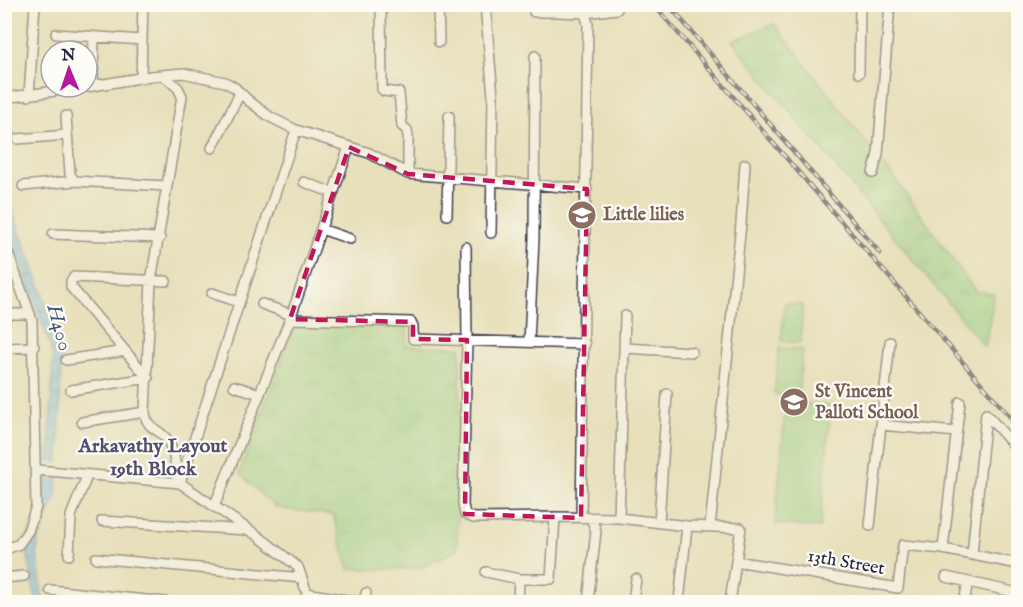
<svg xmlns="http://www.w3.org/2000/svg" width="1023" height="607" viewBox="0 0 1023 607" font-family="'IM FELL English',serif">
<style>
.grass{fill:url(#grass-tufts);stroke:#5a7960;stroke-width:1.5}
.park{fill:#92d086;stroke:#5a7960;stroke-width:1.5}
.water{fill:url(#water-waves);stroke:#4c6e94;stroke-width:1.5}
.lines{fill:none;stroke-linecap:round;stroke-linejoin:round}
.minor-casing{stroke:#403e4e;stroke-width:12}
.minor{stroke:#fff;stroke-width:9}
.rail-casing{stroke:#22223b;stroke-width:4.5}
.rail{stroke:#fdfcf7;stroke-width:2;stroke-dasharray:7;stroke-linecap:butt}
.marked{fill:none;stroke:#c2185b;stroke-width:4.5;stroke-dasharray:12 8;stroke-linejoin:round}
.labels{text-anchor:middle;dominant-baseline:central;stroke-width:4.5;stroke-linejoin:round;paint-order:stroke}
.education-label{font-size:18px;font-weight:bold;fill:#785e54;stroke:#fdfcf7;text-anchor:start}
.street-label{font-size:18px;fill:#22223b;stroke:#fdfcf7}
.water-label{font-size:20px;font-style:italic;fill:#3f5779;stroke:#fdfcf7}
.neighbourhood-label{font-size:20px;font-weight:bold;fill:#534e6d;stroke:#fdfcf7}
</style>
<defs>
<pattern id="grass-tufts" width="24" height="20" patternUnits="userSpaceOnUse" patternTransform="scale(1.5)"><rect width="24" height="20" fill="#92d086"/><path d="M3 7l-1-3M5 7V3M7 7l1-3M15 17l-1-3M17 17v-4M19 17l1-3" fill="none" stroke="#7eb275"/></pattern>
<pattern id="water-waves" width="16" height="10" patternUnits="userSpaceOnUse" patternTransform="scale(1.5)"><rect width="16" height="10" fill="#76b9ec"/><path d="M0 5q4-4 8 0t8 0" fill="none" stroke="#6096c0"/></pattern>
</defs>
<rect width="100%" height="100%" fill="#fdfcf7"/>
<filter id="ink" filterUnits="userSpaceOnUse"><feTurbulence type="fractalNoise" baseFrequency=".0167" numOctaves="2"/><feDisplacementMap in="SourceGraphic" scale="12" xChannelSelector="R" yChannelSelector="G"/><feConvolveMatrix kernelMatrix="1 2 1 2 8 2 1 2 1" color-interpolation-filters="sRGB"/></filter>
<filter id="wash" filterUnits="userSpaceOnUse"><feTurbulence type="fractalNoise" baseFrequency=".008" numOctaves="4" result="noise"/><feDisplacementMap in="SourceGraphic" scale="24" xChannelSelector="R" yChannelSelector="G"/><feGaussianBlur stdDeviation="1.35" result="paint"/><feColorMatrix in="noise" values="0 0 0 0 0 0 0 0 0 0 0 0 0 0 0 0 0 1.4 0 .05"/><feComposite in="paint" operator="in"/></filter>
<g filter="url(#wash)">
<rect width="100%" height="100%" fill="#e7e0bb"/>
<path class="grass" d="M774,24L898,183L975,291L994,294L985,347L732,41Z
M295,325L407,326V346L461,347L457,550L419,569H349L333,515L276,508L239,473Z"/>
<path class="park" d="M785,303L803,305L800,343L781,341Z
M779,348L803,350L798,397L774,394Z
M786,402L831,406L820,528L775,524Z"/>
<path class="water" d="M5,193L41,288L61,355L59,462L49,460L53,356L47,336L5,220Z
M48,474L58,476L56,497L38,541L37,552L43,602H36L27,550L28,537L45,496Z"/>
</g>
<g filter="url(#ink)">
<g class="lines">
<g class="minor-casing">
<path id="minor" d="M381,4L382,89L384,91L399,93L402,126L407,130L408,136V174
M438,4L439,42
M485,4L493,96L491,233
M556,4L558,12L585,13L588,24L581,518
M534,12H558
M585,13L617,9
M56,34L142,40
M859,73L860,4
M163,75L178,88L182,96L151,281L145,412C146,430 160,428 168,441C175,452 176,470 180,483
M141,77L143,4
M93,86L94,37
M87,87L151,76L183,73L225,82L234,87L249,101L270,117L296,130L369,153L408,174L587,189
M29,96L35,4
M4,98L84,87
M66,116L70,174L74,181L167,186
M18,139L67,135
M212,148L240,93
M873,173L878,154L890,4
M304,182L333,193
M23,186L74,181
M447,215L449,116
M321,229L350,239
M53,234L160,238
M4,242L30,314
M466,247L467,340L463,505L465,514L473,518L555,517
M212,293L239,302
M262,304L292,315
M4,314H30L32,321L36,507L28,531L19,544L4,550
M290,319L411,322L413,326V339L585,344
M529,342L534,239L535,56
M4,348L34,347
M625,348L692,352
M66,360L125,351
M148,378L71,287V281L74,277L166,281
M234,386L260,394
M71,390L148,378
M82,422L145,412
M881,425L956,432
M37,470L180,483L258,536L298,567L307,593L304,602
M180,483L296,130
M214,507L290,319L349,147
M619,518L625,316
M102,521L247,530
M659,523L667,394
M870,526L890,342
M710,527L741,224L745,164
M943,549L960,402
M972,554L986,414L1018,450
M69,555L71,516L87,476
M96,558L302,578
M736,561L898,588L903,545L943,549L1018,564
M486,572L519,579H551L555,517L619,518L687,526L741,528L730,602
M946,577L1018,593
M4,578L24,576
M50,590L165,602
M307,593L357,602
M364,602L366,593
M518,602L519,579
M588,602L596,531L591,518
M633,602L636,579
M679,602L687,526
M964,602L968,582"/>
</g>
<use href="#minor" class="minor"/>
<g class="rail-casing">
<path id="rail" d="M653,4L1018,426
M668,4L880,253"/>
</g>
<use href="#rail" class="rail"/>
</g>
</g>
<path d="M0 0H1023V607H0ZM349,147L408,174L587,189L581,518L465,514L467,340L413,339V322L290,319Z" fill="#e7e0bb" fill-opacity=".55" fill-rule="evenodd"/>
<path class="marked" d="M349,147L408,174L587,189L581,518L465,514L467,340L413,339V322L290,319Z"/>
<defs>
<g id="school-disc" transform="scale(1.5)"><circle r="9.5" fill="#8d6e63" stroke="#fdfcf7"/><path d="M0-5L7-2L0 1L-7-2ZM-4 1L0 2.5L4 1V4Q0 6-4 4Z" fill="#fff"/></g>
</defs>
<g fill-rule="evenodd">
<use href="#school-disc" x="582" y="215"/>
<use href="#school-disc" x="794" y="402"/>
</g>
<g class="labels">
<g class="education-label">
<text x="603" y="215">Little lilies</text>
<text x="815" y="392">St Vincent<tspan x="815" dy="21">Palloti School</tspan></text>
</g>
<g class="street-label">
<text transform="translate(846 563) rotate(10)">13th Street</text>
</g>
<g class="water-label">
<text transform="translate(59 328) rotate(75)">H400</text>
</g>
<g class="neighbourhood-label">
<text x="153" y="446">Arkavathy Layout<tspan x="153" dy="23">19th Block</tspan></text>
</g>
</g>
<rect width="1023" height="607" fill="none" stroke="#fdfcf7" stroke-width="24"/>
<g transform="translate(69 69) rotate(358)"><circle r="28" fill="#fdfcf7" stroke="#a5a5ac" stroke-width="1.5"/>
<path d="M0-4.5L10 22L0 15L-10 22Z" fill="#b5179e"/>
<text y="-9" font-size="16" font-weight="bold" text-anchor="middle" fill="#22223b">N</text>
</g>
</svg>
